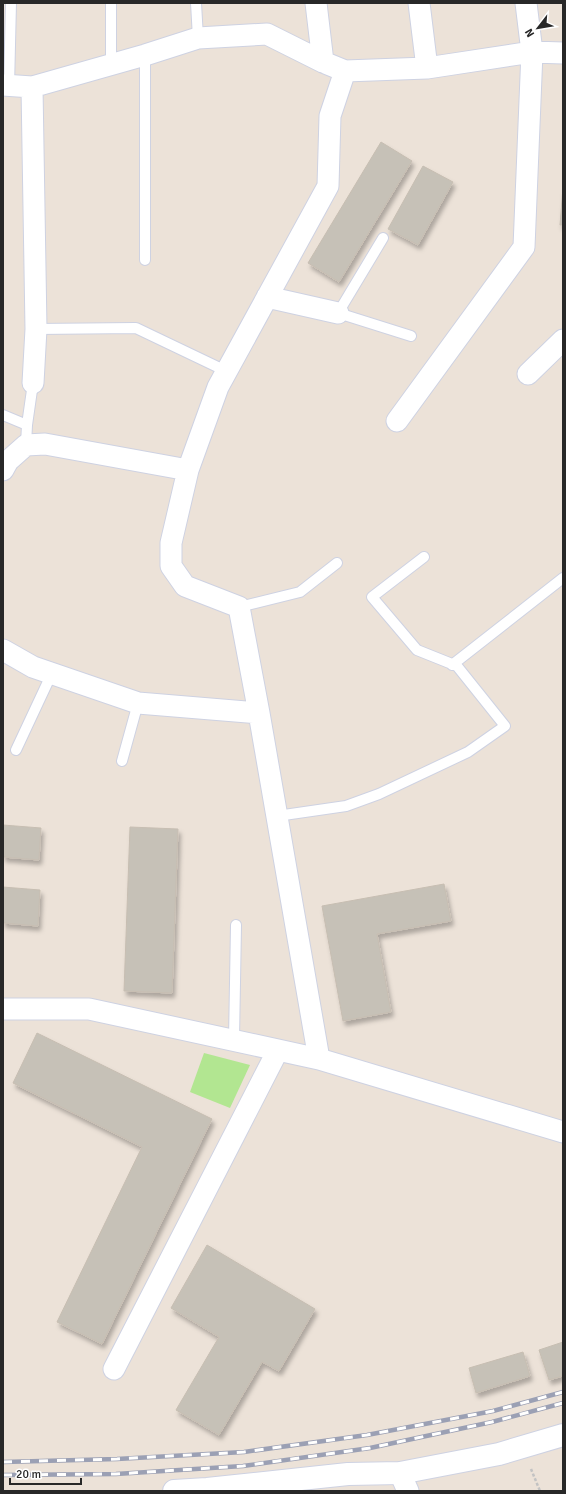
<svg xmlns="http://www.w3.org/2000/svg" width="566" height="1494" viewBox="0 0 566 1494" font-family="Signika,sans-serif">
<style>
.green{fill:#b2e691}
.building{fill:#c6c1b7;stroke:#c7beb2;filter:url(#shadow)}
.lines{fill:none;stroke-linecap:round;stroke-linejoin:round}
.lane-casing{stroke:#ced2e2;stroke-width:12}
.street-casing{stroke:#ced2e2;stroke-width:23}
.secondary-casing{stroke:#ced2e2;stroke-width:24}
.path{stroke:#c3c3c3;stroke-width:2.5;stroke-dasharray:3 2;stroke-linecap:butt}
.lane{stroke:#fff;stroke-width:10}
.street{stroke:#fff;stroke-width:21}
.secondary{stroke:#fff;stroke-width:22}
.rail-casing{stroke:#9ba0b4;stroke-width:4.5}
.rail{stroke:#fff;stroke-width:3;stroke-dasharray:9;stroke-linecap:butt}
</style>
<defs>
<filter id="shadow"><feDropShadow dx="2.5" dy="4.5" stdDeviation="2" flood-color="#0004"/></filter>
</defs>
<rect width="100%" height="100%" fill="#ece2d8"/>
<path class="green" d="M204,1053L250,1065L230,1108L190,1092Z"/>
<path class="building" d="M381,142L412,161L339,282L308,263Z
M423,166L453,182L418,245L388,229Z
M563,187V225H560Z
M3,825L41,828L39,860L3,857Z
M130,827L178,829L172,993L124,991Z
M444,884L451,921L377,934L391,1012L343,1021L322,906Z
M3,887L40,890L38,926L3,923Z
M37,1033L212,1119L102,1344L57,1322L142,1147L13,1083Z
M207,1245L315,1309L279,1371L262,1362L219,1435L176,1410L219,1337L171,1308Z
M563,1342V1376L549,1380L539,1350Z
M523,1352L530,1376L476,1393L469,1368Z"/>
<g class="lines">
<g class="lane-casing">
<path id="lane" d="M111,3V65
M196,3L198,38
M145,55V260
M9,87L11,3
M383,238L338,313L411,336
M36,329L136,328L226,371
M3,415L27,425
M26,445L27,425L33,383
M239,607L300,592L337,563
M452,665L563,578
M16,750L52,673
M122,761L138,703
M277,816L346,806L379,794L468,752L505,726L457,666L417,650L372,597L424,557
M234,1040L236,925"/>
</g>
<g class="street-casing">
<path id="street" d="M316,3L323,62
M419,3L427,68
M3,85L32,87L145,55L198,38L267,34L323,62L345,71L427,68L532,52L563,53
M32,87L36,329L33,383
M267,297L338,313
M528,374L563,340
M397,421L524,247L532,52L526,3
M3,470L8,461L26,445L45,444L188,470
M3,650L33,667L138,703L259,713
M3,1009H89L319,1059L563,1132
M319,1059L259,713L239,607L185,586L171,566V543L188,470L218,387L328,186L330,116L345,71
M114,1369L278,1050
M400,1473L408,1491"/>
</g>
<g class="secondary-casing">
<path id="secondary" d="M174,1491L207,1489L348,1474L400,1473L499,1454L563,1435"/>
</g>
<path class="path" d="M531,1469L540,1491"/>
<use href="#lane" class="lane"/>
<use href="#street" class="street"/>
<use href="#secondary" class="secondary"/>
<g class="rail-casing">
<path id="rail" d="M3,1462L117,1459L244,1452L367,1435L493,1411L563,1392
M3,1475L116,1474L243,1466L370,1448L492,1422L563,1403"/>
</g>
<use href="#rail" class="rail"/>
</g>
<rect width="566" height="1494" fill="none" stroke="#282828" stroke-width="8"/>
<g transform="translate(538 28) rotate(239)" stroke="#ffffff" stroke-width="3" paint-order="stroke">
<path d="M0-3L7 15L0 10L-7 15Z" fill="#282828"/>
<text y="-6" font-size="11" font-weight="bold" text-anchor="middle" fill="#282828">N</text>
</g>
<path d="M10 1478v6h71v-6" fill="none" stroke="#282828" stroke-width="2"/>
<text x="16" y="1478" font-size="12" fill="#282828" stroke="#ffffff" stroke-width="3" paint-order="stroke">20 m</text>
</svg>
